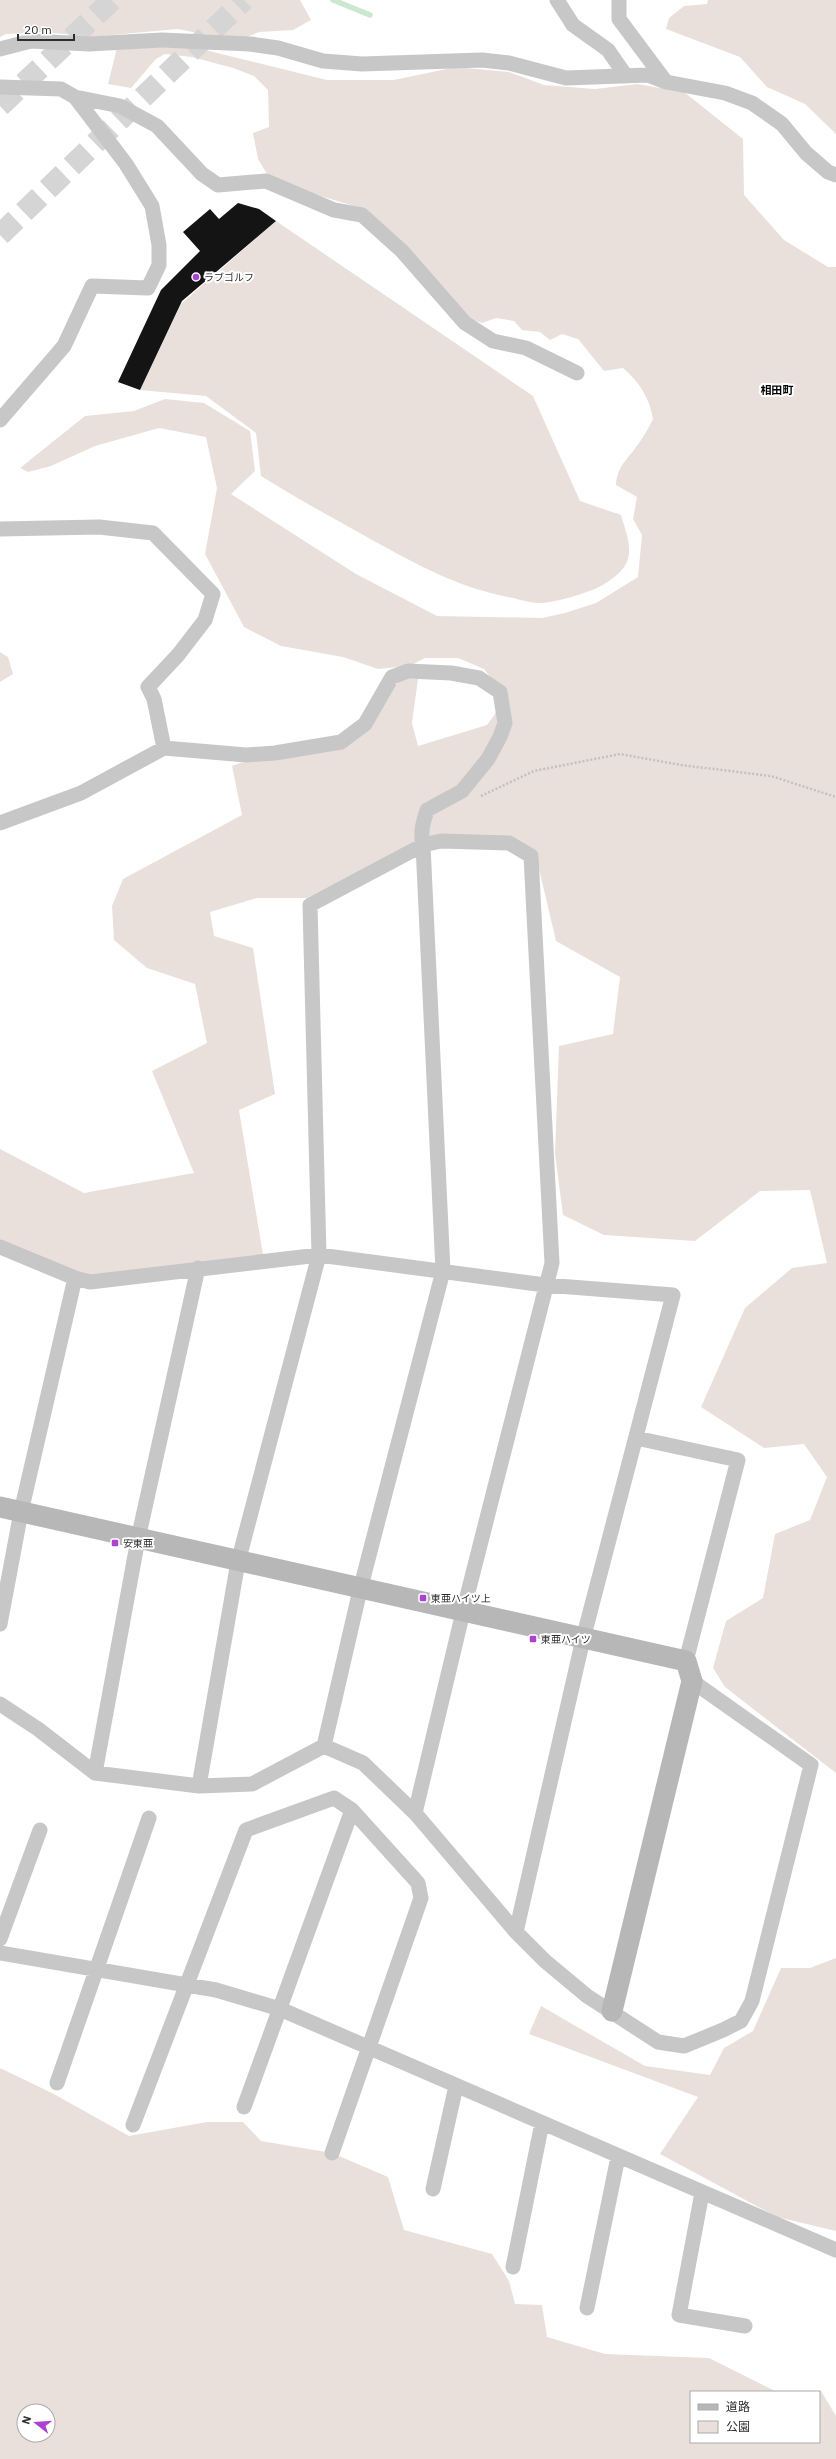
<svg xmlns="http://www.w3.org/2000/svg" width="836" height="2459" viewBox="0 0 836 2459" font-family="'IBM Plex Sans','Noto Sans JP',sans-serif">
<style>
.green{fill:#e9e0dc;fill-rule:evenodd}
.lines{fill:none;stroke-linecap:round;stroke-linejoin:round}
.stream{stroke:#cae7d0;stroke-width:5.5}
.building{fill:#141414}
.highway-tunnel{stroke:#d5d5d5;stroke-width:22;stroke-dasharray:22 11;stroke-linecap:butt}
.path{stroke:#c1c1c1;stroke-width:2.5;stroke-dasharray:2 2;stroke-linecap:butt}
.street{stroke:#c7c7c7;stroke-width:15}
.secondary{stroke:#b7b7b7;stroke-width:21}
.poi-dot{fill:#ab43d0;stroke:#fff;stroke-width:1.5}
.labels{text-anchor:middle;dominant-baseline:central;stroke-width:4;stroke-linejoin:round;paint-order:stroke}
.poi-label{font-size:10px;fill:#2d2d2d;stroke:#fff;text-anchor:start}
.neighbourhood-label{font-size:11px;font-weight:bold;fill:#000;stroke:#fff}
</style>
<rect width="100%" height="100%" fill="#fff"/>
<path class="green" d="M0,0H300L311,20L293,30L259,32L244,38L214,36L177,29L91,37L45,32L6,34L0,37Z
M708,0H836V134L805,104L767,87L740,57L666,29L669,18L684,6L707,4Z
M193,47L327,80H394L456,67L509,72L544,85L595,89L637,84L684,92L743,139L744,195L784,240L828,267H836V1773L725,1687L713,1668L726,1621L763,1598L775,1534L810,1520L827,1477L804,1444L764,1448L701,1407L745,1308L792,1268L827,1263L810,1190L760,1191L695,1241L604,1235L563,1215L555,1154L559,1046L613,1034L620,977L556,941L535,852L510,838L407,847L307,898H257L210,912L214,936L253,948L275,1094L239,1110L264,1261L75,1278L0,1247V1149L84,1193L194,1173L152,1071L207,1043L195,984L147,968L114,940L112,906L123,879L242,815L232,766L240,763L341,749L401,679H418L412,723L418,746L487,725L495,714L501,699L496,684L484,669L458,658H425L409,666L378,669L343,657L281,646L244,627L205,554L217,488L206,437L159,428L95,446L51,466L28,472L20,468L85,416L134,411L165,399L204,403L250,431L255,471L231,494L356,574L437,616L542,618L565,613L596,603L638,577L642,535L633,519L637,497L616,485C617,467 626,461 636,447C643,438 648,429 653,419C649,397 640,383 623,368L604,371L578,339L562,334L550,340L540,332L522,330L514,321L496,318L482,323L469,319L364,209L304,191L267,174L258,159L253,133L269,127L268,90L254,76L233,68L192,57L165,54L156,59L131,88L108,84L117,48Z
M276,221L533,396L580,501L621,515C632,551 637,565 601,586C588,593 554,603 540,603C531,603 521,600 513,598C462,589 419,566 374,541C336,520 298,499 261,476L256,433L206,396L140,390L181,304Z
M0,652L8,657L13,674L0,682Z
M836,1958V2231L777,2217L660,2154L698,2097L529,2034L541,2006L645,2066L710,2075L724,2048L753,2031L781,1968H810Z
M0,2068L52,2093L129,2136L207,2122H243L261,2141L332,2153L388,2177L404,2230L492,2254L509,2281L515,2304L542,2305L547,2337L605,2354L709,2358L777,2392H691V2442H819V2392H817L821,2391L836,2416V2459H0ZM24,2411H48V2435H24Z"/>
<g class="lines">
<path class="stream" d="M333,0L370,15"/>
</g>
<path class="building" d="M238,203L259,209L276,221L182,301L140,390L118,382L161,290L200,251L183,232L210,209L219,219Z"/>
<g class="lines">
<path class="highway-tunnel" d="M0,106L112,0
M0,235L244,0"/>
<path class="path" d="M481,796L534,771L620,754L681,765L771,776L836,797"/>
<path class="street" d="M557,0L573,25L608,50L626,76
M619,0V19L666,82
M0,49L31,41L89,44L162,40L250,44L278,48L323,61L362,64L482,60L509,63L566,78L648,75L666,82L725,93L752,103L782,124L806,153L828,172L836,175
M0,87L61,89L75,97L120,106L157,126L202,174L218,185L266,181L334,210L362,215L402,251L465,323L493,341L526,348L577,373
M0,420L64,346L92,286L148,288L159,265V245L152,206L126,164L75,97
M0,529L99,527L153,533L213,594L205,620L178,655L148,687L154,699L164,748
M0,823L81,793L164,748L246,755L275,753L341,742L365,724L392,677L408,671L451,673L479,678L500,692L505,723L500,737L488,759L462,791L427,810C423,823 420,832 423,845L443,1271L360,1590L324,1746
M0,1247L75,1278L90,1282L319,1255L545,1285L673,1295L583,1639L516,1932
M636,1438L738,1460L686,1661
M0,1624L21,1512L75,1278
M0,1704L38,1729L95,1773L199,1786L252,1784L324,1746L363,1763L415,1813L516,1932L545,1961L587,1996L658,2042L684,2046L723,2030L741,2021L752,2001L811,1765L692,1681
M95,1773L138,1539L198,1268
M199,1786L238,1562L319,1255L310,905L423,845L441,841L509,843L531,856L552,1263L463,1612L415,1813
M0,1939L40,1830
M0,1953L216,1990L280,2009L836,2250
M57,2083L149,1818
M244,2107L352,1810
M133,2125L246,1830L334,1798L352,1810L418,1883L421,1898L332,2153
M433,2189L456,2086
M702,2193L679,2315L745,2326
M513,2267L542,2123
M587,2308L618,2157"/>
<path class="secondary" d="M0,1507L686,1661L692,1681L612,2011"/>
</g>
<g class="poi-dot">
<circle cx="196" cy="277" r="4"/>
<rect x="111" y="1539" width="8" height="8" rx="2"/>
<rect x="419" y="1594" width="8" height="8" rx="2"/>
<rect x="529" y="1635" width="8" height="8" rx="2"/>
</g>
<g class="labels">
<g class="poi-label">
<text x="204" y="277">ラブゴルフ</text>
<text x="123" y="1543">安東亜</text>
<text x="431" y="1598">東亜ハイツ上</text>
<text x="541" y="1639">東亜ハイツ</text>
</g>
<g class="neighbourhood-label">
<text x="777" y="390">相田町</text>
</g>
</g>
<rect x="690" y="2391" width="130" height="52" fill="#ffffff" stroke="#ababab"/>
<rect x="698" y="2404" width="20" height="6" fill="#b7b7b7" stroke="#ababab"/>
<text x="726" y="2411" font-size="12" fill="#2d2d2d">道路</text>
<rect x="698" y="2421" width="20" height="12" fill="#e9e0dc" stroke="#ababab"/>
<text x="726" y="2431" font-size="12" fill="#2d2d2d">公園</text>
<g transform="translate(36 2423) rotate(287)"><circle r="19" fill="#ffffff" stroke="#ababab"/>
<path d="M0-3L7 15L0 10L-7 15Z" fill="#ab43d0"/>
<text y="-6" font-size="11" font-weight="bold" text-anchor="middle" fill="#2d2d2d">N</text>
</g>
<path d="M18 34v6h56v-6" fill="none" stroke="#2d2d2d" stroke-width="2"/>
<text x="24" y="34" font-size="12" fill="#2d2d2d" stroke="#ffffff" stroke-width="3" paint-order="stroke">20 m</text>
</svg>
